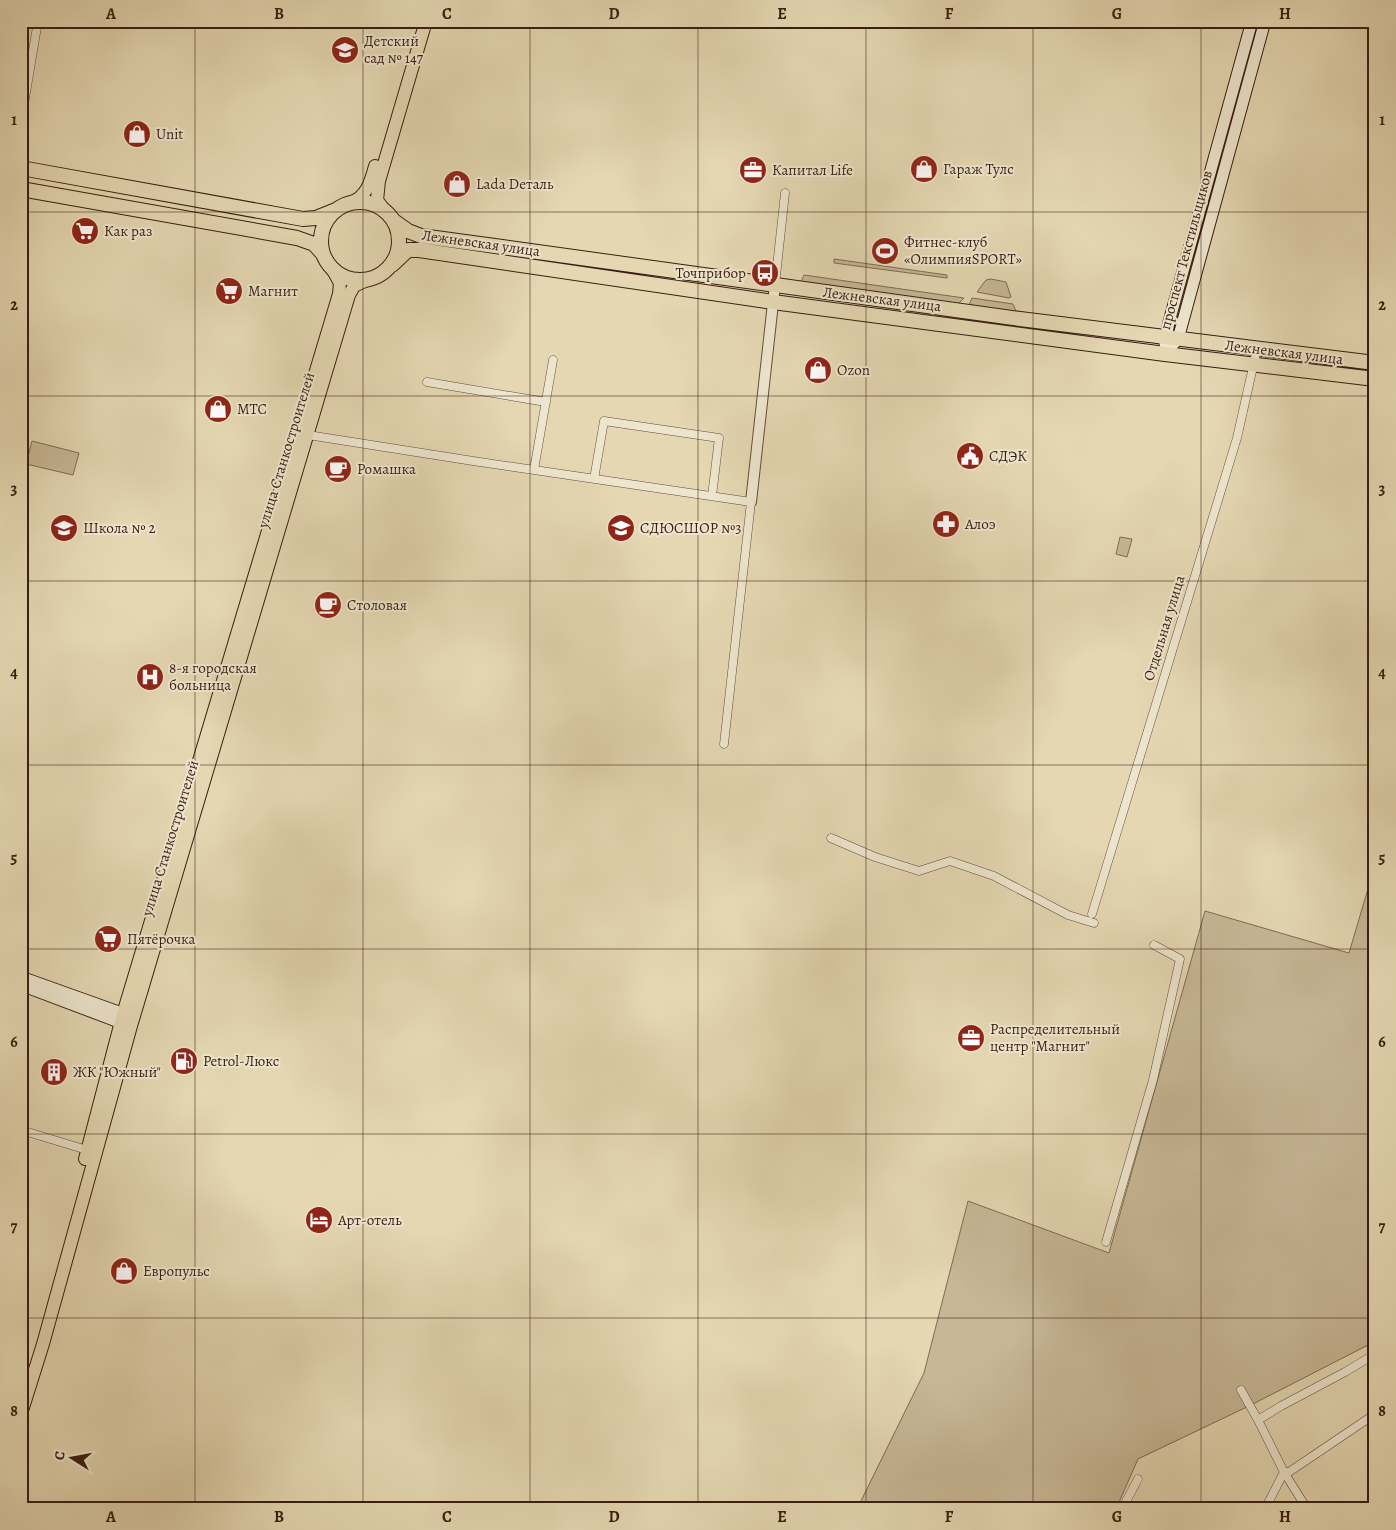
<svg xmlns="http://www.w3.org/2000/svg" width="1396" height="1530" viewBox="0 0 1396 1530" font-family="Alegreya,serif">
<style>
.green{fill:#c7b796;stroke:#806a53}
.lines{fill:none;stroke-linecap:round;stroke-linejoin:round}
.minor-casing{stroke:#644c38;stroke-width:9}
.tertiary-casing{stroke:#644c38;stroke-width:12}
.secondary-casing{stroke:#3a1d10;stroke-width:13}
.primary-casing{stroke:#3a1d10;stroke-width:14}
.trunk-casing{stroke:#3a1d10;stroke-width:16}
.minor{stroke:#ede5cd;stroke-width:8}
.tertiary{stroke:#ede5cd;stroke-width:10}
.secondary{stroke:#ede5cd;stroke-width:11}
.primary{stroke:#e4d7b2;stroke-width:12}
.trunk{stroke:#e4d7b2;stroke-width:14}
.grid{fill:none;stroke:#3a1d10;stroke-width:1;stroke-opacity:0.55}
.labels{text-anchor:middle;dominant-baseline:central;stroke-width:4;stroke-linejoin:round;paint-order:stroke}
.poi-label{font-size:15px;fill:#3a1d10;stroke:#ede5cd;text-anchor:start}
.street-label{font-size:15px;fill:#3a1d10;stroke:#ede5cd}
.neatline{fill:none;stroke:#3a1d10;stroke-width:2}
.grid-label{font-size:16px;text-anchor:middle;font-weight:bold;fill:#3a1d10}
</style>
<rect width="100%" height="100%" fill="#e4d7b2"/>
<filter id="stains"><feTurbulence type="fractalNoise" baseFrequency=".004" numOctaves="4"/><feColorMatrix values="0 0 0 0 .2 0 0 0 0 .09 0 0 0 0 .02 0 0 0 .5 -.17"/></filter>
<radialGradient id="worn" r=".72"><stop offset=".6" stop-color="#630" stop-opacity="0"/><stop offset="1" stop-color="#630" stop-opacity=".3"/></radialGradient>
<path class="green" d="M834,259L947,275V278L834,263Z
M804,275L964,298L958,304L801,282Z
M991,279L1006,282L1011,297L1009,298L977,292L986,280Z
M972,298L1013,304L1016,311L1015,312L969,305Z
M32,441L79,453L73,475L26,464Z
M1120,537L1132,539L1127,557L1116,554Z
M1375,865V1336L1370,1344L1251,1405L1138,1459L1116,1509H857L924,1373L968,1201L1109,1253L1205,911L1349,953Z"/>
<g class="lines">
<g class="minor-casing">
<path id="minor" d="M21,122L38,21
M775,285L785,193
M427,382L546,402
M308,435L473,461L751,502L724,744
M534,470L553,360
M594,479L604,421L719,438L712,496
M831,838L875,857L919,871L950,861L994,876L1068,915L1094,923
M1092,914L1237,438L1257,349
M21,1130L87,1150
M1106,1242L1153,1080L1180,959L1154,945
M1241,1390L1258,1420L1284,1472L1307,1509
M1258,1420L1281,1406L1345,1372L1375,1354
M1284,1472H1289L1375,1414
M1122,1509L1138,1479
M1265,1509L1284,1472"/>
</g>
<g class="tertiary-casing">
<path id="tertiary" d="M751,502L775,285"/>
</g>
<g class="secondary-casing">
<path id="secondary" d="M1165,344L1169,322L1252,21
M1165,354L1178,339L1265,21
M21,977L130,1016
M21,985L127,1025"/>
</g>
<g class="primary-casing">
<path id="primary" d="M350,203C367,197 371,181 375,166
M385,211L377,200L379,181L426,21
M85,1159L123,1014L339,294L340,283L330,265
M21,1414L43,1344L131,1026L349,295L354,286L365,281"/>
</g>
<g class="trunk-casing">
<path id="trunk" d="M21,168L303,219L316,218L336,210
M21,189L297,238L314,244L323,254
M321 241a39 39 0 1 1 78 0a39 39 0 1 1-78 0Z
M394,221L408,231L421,236L502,247L1020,319L1375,363
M392,265L408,250H419L773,302L1165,354L1375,379"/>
</g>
<use href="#minor" class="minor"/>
<use href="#tertiary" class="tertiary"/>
<use href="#secondary" class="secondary"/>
<use href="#primary" class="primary"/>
<use href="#trunk" class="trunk"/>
</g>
<path class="grid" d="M195,21V1509M363,21V1509M530,21V1509M698,21V1509M866,21V1509M1033,21V1509M1201,21V1509M21,212H1375M21,396H1375M21,581H1375M21,765H1375M21,949H1375M21,1134H1375M21,1318H1375"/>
<defs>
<g id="school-disc" transform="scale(1.4375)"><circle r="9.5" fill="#8f2418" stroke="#ede5cd"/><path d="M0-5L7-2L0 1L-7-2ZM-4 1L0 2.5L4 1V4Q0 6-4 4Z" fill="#fff"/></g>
<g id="shop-disc" transform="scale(1.4375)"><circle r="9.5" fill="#8f2418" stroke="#ede5cd"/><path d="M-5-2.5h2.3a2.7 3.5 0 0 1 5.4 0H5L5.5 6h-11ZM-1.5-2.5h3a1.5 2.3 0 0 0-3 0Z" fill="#fff"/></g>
<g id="office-disc" transform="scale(1.4375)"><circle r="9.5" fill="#8f2418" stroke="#ede5cd"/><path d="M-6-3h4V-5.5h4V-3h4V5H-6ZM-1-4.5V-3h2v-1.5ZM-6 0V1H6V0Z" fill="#fff"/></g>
<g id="supermarket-disc" transform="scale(1.4375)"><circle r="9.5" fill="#8f2418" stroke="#ede5cd"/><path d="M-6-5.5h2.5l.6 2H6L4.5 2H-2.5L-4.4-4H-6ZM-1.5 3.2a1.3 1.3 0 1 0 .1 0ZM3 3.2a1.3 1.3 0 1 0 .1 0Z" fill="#fff"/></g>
<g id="stadium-disc" transform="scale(1.4375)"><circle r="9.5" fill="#8f2418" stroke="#ede5cd"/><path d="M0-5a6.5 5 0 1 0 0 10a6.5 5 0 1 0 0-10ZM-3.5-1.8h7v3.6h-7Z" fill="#fff"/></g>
<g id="bus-disc" transform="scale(1.4375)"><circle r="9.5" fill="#8f2418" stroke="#ede5cd"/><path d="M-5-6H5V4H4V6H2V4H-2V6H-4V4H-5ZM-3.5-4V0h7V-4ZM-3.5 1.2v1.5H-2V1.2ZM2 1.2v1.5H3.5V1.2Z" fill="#fff"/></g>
<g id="civic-disc" transform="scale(1.4375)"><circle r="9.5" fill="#8f2418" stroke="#ede5cd"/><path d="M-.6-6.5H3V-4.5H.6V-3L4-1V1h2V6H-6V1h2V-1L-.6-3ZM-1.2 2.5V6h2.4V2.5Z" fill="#fff"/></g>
<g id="cafe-disc" transform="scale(1.4375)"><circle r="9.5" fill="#8f2418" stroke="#ede5cd"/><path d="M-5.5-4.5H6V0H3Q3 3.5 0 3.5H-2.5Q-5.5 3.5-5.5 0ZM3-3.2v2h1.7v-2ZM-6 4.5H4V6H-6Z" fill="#fff"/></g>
<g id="pharmacy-disc" transform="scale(1.4375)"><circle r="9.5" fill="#8f2418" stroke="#ede5cd"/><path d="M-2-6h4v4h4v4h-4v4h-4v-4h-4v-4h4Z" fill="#fff"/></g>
<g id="university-disc" transform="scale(1.4375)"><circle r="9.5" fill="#8f2418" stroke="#ede5cd"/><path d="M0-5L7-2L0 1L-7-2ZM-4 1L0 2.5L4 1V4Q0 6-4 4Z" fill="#fff"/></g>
<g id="hospital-disc" transform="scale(1.4375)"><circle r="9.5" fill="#8f2418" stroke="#ede5cd"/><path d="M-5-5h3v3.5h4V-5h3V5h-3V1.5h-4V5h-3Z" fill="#fff"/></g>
<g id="fuel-disc" transform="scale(1.4375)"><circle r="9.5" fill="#8f2418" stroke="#ede5cd"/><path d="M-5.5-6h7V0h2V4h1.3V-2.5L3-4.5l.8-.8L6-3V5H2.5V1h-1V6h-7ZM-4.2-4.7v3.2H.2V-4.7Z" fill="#fff"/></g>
<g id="building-disc" transform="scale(1.4375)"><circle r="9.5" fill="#8f2418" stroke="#ede5cd"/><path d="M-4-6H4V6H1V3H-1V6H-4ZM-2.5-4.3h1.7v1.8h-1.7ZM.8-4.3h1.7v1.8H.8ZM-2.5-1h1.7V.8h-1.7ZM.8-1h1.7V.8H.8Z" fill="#fff"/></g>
<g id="hotel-disc" transform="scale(1.4375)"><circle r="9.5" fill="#8f2418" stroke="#ede5cd"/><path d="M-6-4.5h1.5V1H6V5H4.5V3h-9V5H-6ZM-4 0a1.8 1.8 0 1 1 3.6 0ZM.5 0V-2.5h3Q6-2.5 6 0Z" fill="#fff"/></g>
</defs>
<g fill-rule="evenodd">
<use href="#school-disc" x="345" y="50"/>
<use href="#shop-disc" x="137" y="134"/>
<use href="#shop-disc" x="924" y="169"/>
<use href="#office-disc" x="753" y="170"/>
<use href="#shop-disc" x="457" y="184"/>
<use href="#supermarket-disc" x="85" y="231"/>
<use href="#stadium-disc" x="885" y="251"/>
<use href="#bus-disc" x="765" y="273"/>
<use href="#supermarket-disc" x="229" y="291"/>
<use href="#shop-disc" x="818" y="370"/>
<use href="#shop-disc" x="218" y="409"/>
<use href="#civic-disc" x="970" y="456"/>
<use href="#cafe-disc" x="338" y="469"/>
<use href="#pharmacy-disc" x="946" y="524"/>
<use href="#school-disc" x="64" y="528"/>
<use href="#university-disc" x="621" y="528"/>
<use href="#cafe-disc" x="328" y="605"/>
<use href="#hospital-disc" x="150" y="677"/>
<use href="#supermarket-disc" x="108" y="939"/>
<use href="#office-disc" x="971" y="1038"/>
<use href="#fuel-disc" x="184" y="1061"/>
<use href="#building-disc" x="54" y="1072"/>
<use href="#hotel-disc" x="319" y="1220"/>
<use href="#shop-disc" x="124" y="1271"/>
</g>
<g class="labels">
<g class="poi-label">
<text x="364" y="41">Детский<tspan x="364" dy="17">сад № 147</tspan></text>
<text x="156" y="134">Unit</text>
<text x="943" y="169">Гараж Тулс</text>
<text x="772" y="170">Капитал Life</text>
<text x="476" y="184">Lada Dеталь</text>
<text x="104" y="231">Как раз</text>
<text x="904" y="242">Фитнес-клуб<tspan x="904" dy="17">«ОлимпияSPORT»</tspan></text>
<text x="746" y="273" text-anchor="end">Точприбор</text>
<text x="248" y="291">Магнит</text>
<text x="837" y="370">Ozon</text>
<text x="237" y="409">МТС</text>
<text x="989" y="456">СДЭК</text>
<text x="357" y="469">Ромашка</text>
<text x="965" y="524">Алоэ</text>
<text x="83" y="528">Школа № 2</text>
<text x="640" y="528">СДЮСШОР №3</text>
<text x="347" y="605">Столовая</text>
<text x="169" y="668">8-я городская<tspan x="169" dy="17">больница</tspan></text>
<text x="127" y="939">Пятёрочка</text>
<text x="990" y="1029">Распределительный<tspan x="990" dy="17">центр "Магнит"</tspan></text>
<text x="203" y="1061">Petrol-Люкс</text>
<text x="73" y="1072">ЖК "Южный"</text>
<text x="338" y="1220">Арт-отель</text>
<text x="143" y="1271">Европульс</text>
</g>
<g class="street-label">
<text transform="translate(481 243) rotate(8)">Лежневская улица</text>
<text transform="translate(1186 250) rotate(-75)">проспект Текстильщиков</text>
<text transform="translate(882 299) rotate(7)">Лежневская улица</text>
<text transform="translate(1284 352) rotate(7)">Лежневская улица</text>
<text transform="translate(286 450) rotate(-73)">улица Станкостроителей</text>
<text transform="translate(1164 628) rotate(-73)">Отдельная улица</text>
<text transform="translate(170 838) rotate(-73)">улица Станкостроителей</text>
</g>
</g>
<rect width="1396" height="1530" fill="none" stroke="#e4d7b2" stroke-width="55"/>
<g transform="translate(72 1458) rotate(281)" stroke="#ede5cd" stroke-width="4" paint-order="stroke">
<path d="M0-4L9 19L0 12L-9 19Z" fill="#3a1d10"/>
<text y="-8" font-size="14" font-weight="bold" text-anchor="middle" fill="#3a1d10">С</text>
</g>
<rect x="28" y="28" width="1340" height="1474" class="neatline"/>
<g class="grid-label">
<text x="111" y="19">A</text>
<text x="279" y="19">B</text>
<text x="447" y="19">C</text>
<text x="614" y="19">D</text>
<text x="782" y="19">E</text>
<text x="949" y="19">F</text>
<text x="1117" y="19">G</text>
<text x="1285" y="19">H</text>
<text x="14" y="125">1</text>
<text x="1382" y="125">1</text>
<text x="14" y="310">2</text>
<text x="1382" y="310">2</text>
<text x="14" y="494">3</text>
<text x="1382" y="494">3</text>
<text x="14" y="678">4</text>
<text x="1382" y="678">4</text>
<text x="14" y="863">5</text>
<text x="1382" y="863">5</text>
<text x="14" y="1047">6</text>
<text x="1382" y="1047">6</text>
<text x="14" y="1232">7</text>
<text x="1382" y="1232">7</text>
<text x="14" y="1416">8</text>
<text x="1382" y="1416">8</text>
<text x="111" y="1522">A</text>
<text x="279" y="1522">B</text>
<text x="447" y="1522">C</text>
<text x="614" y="1522">D</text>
<text x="782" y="1522">E</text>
<text x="949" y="1522">F</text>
<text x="1117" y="1522">G</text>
<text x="1285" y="1522">H</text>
</g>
<rect width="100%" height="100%" filter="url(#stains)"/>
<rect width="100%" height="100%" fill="url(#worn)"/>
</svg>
